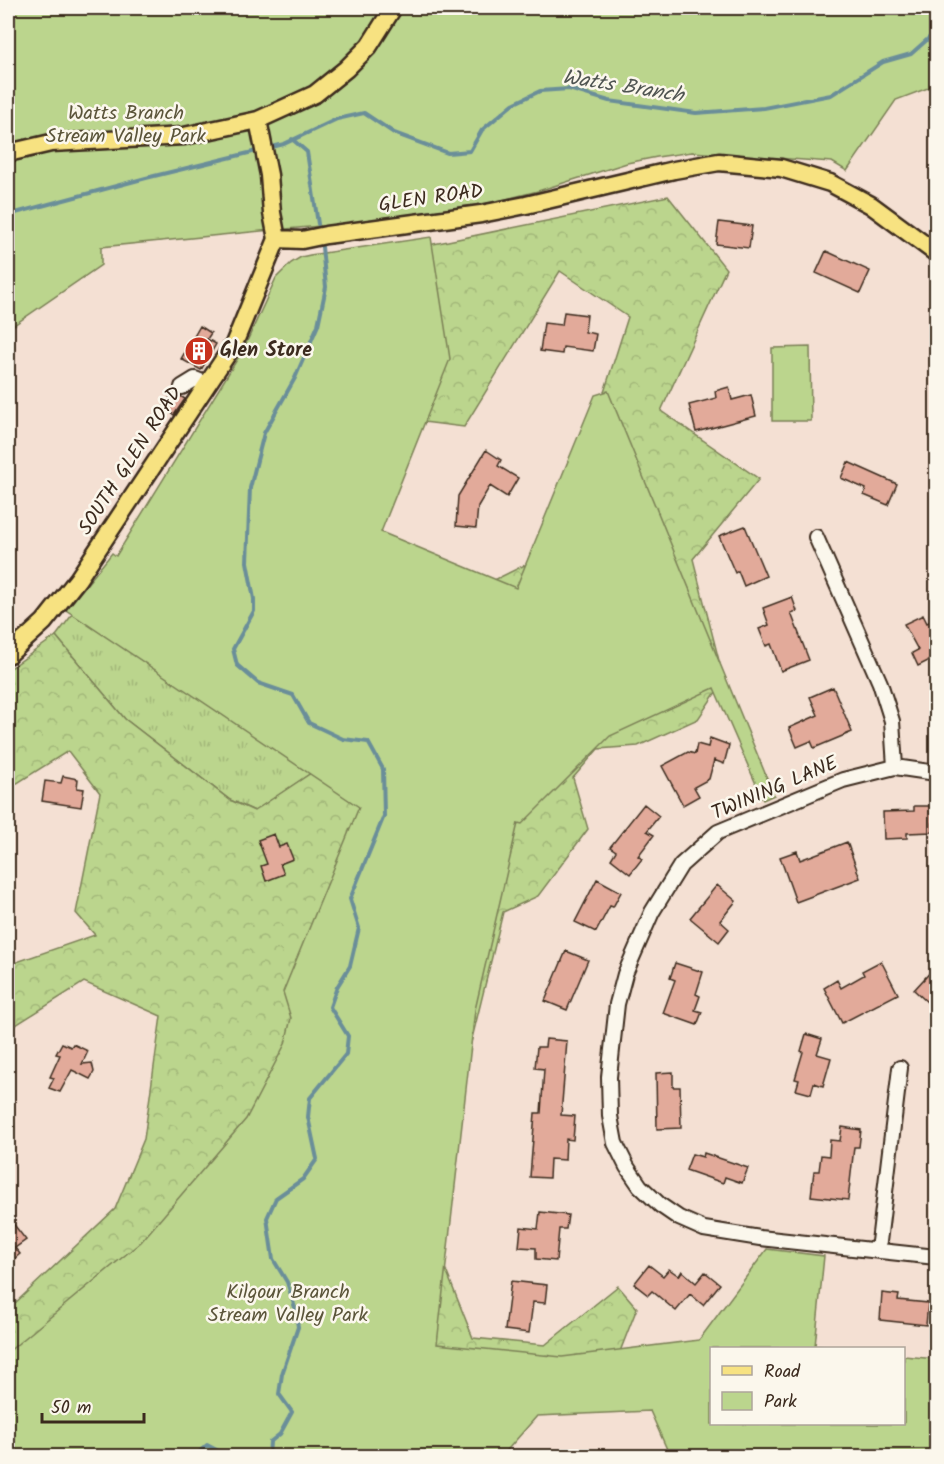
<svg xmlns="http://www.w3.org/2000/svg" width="944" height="1464" viewBox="0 0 944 1464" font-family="Kalam,sans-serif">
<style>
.grass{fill:url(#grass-tufts);stroke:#7b8056;stroke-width:1.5}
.forest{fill:url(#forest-crowns);stroke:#7b8056;stroke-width:1.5}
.park{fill:#bbd58d;stroke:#7b8056;stroke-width:1.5}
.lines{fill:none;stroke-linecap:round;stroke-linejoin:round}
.stream{stroke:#6a8e99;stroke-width:4}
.building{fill:#e2aa9a;stroke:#3b2a1e;stroke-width:1.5}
.minor-casing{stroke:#3b2a1e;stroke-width:18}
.major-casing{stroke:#3b2a1e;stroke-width:21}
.minor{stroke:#fbf7ec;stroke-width:14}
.major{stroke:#f7e281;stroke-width:16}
.labels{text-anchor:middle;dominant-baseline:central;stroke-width:5;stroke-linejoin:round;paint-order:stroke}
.park-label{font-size:20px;fill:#5b553a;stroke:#fbf7ec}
.street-label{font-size:20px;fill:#3b2a1e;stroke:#fbf7ec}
.poi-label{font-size:20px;font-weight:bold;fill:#3b2a1e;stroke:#fbf7ec;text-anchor:start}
.water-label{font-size:21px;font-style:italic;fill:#4f5451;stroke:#fbf7ec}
</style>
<defs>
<pattern id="grass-tufts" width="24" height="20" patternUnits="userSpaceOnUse" patternTransform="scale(1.5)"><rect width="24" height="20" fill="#bbd58d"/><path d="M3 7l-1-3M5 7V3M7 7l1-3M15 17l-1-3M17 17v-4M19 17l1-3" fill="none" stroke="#a2b779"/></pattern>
<pattern id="forest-crowns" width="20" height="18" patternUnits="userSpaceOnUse" patternTransform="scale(1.5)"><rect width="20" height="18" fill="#bbd58d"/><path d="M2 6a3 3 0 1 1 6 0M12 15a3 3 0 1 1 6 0" fill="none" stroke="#a2b779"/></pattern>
</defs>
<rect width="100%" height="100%" fill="#f4e0d3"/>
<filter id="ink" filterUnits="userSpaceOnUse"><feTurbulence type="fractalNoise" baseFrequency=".0167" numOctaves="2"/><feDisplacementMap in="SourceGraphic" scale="12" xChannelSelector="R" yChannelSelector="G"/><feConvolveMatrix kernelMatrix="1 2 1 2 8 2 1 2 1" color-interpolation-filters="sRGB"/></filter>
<g filter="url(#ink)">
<path class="grass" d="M148,515L338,755L255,811L230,800L125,719L56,636Z"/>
<path class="forest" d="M668,196L726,269L661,411L759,479L693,559L724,680L698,719L638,746L598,749L573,778L588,829L538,896L503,912L468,1055L445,1268L473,1338L545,1345L618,1286L637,1308L619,1354L8,1456V1306L11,1307L115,1209L144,1139L161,1016L84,982L8,1030V965L95,935L76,913L100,793L68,751L8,789V670L56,636L125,719L230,800L254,811L338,755L441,606L527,564L586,449L628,317L560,271L464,427L383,417L399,251Z"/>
<path class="park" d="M8,8H936V85L896,100L847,171L832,162L692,152L657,157L627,163L538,191L490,203L334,225L261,231L101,247V265L8,329Z
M431,237L450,359L381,532L516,588L595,395L608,391L774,795L763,800L714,688L610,736L522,824L518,823L475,1010L437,1344L562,1357L699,1340L767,1249L824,1256L815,1346L839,1348H712V1424H904V1356L936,1359V1456H670L650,1411L537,1416L502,1456H8V1352L141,1242L246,1119L285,1044L291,1018L283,992L359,807L66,610L112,553L116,556L243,350L276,278L291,263L301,257L310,255Z
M810,347L811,421H772V348Z"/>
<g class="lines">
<path class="stream" d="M292,139L307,152L318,224
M268,148L284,144L337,119L364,113L394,133L448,153L470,151L482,130L513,104L540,91L569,89L609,101L696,113L764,108L831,95L883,62L911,54L929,38L936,29
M8,215L146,178L261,150
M195,1456L207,1445L228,1456
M269,1456L270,1442L280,1434L292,1412L279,1394L282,1374L298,1327L295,1308L287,1282L273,1259L267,1218L276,1198L303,1179L317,1159L308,1117L310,1098L346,1054L348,1036L330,1007L337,987L350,966L359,928L350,899L384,816L383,769L368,742L343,739L309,723L293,695L258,683L237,665L233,649L254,611V599L247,562L250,488L264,433L295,378L318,325L326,287L322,247"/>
</g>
<path class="building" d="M719,222L752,226L749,248L716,244Z
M826,251L870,271L860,293L816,273Z
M564,312L587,315L585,332L596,334L593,351L563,347L562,354L540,351L544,323L562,325Z
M200,326L211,333L207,339L216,344L201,370L181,359Z
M729,387L732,400L751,395L756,416L696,432L689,405L716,398L715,391Z
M174,392L185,399L174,415L163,407Z
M486,450L501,460L498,466L518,478L507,497L490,486L478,506L476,528L456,526L458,496Z
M848,462L897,484L888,505L864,495L866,489L841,478Z
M745,526L766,576L744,586L738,571L735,573L719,536Z
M792,597L797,611L791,613L809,660L781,671L771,644L766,646L759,629L769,625L763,608Z
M923,615L927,623L936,619V635L933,637L936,644V657L918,666L912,653L918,650L904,624Z
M833,687L852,732L814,748L811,741L797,747L789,728L818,715L810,697Z
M710,738L729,745L724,764L714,760L709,779L694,787L699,796L683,805L662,766L688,752L695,754L697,744L708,747Z
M63,776L78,779L77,788L84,789L81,807L42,801L45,781L61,783Z
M644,804L659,816L647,831L654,835L638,856L642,859L630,874L611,859L616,851L610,847Z
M914,806H932L933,832L907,833V838L884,839L883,812L914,811Z
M274,834L279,847L287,844L293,859L280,864L284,874L266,881L261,866L267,864L258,840Z
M847,842L860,878L796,902L780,857L797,851L800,860Z
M597,879L621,892L613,907L610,906L596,932L575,922Z
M717,885L736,901L720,921L729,929L719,942L690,918Z
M566,951L588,960L567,1010L545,1001Z
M881,961L898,994L842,1023L824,988L837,980L841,988L864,975L862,971Z
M675,963L703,972L696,994L700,996L695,1010L702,1012L697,1025L663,1013L675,980L670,978Z
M936,966V1005L930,999L927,1002L914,990Z
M806,1034L822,1039L817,1054L831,1058L823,1086L814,1083L811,1094L796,1090L799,1080L795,1079L803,1052L801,1051Z
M546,1039L567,1041L561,1115L575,1116L573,1140L566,1139L565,1160L550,1159L549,1178L530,1177L535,1113H541L544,1069L535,1068L537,1047H545Z
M62,1043L71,1047L73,1044L88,1051L82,1064L92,1063L94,1072L90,1079L72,1070L60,1092L49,1088L54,1078L50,1077L60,1055L56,1054Z
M673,1072V1087H680L681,1128L657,1129L656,1073Z
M842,1127L861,1130L859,1147H854L848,1200L811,1196L814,1171H819L821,1155L829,1156L830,1140L840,1141Z
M704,1153L748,1168L742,1183L725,1177L723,1183L686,1170L692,1154L703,1157Z
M540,1212L568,1215L566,1229H559L556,1261L536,1259V1248L519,1247L521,1227L538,1229Z
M8,1217L26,1240L15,1248L20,1254L8,1264Z
M649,1265L663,1276L669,1269L679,1276L682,1271L696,1283L705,1272L720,1284L703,1305L690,1294L676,1311L652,1291L648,1295L634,1284Z
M511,1281L547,1285L545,1303L533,1302L529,1333L505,1330Z
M882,1293L899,1295L898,1300L928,1303L926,1325L880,1320Z"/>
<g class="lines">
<g class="minor-casing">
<path id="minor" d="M182,387L195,379L207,384
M816,537L880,683L892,721L895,767
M936,773L895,767L843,780L718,832L681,865L652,912L625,974L617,1004L609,1077L610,1116L615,1143L627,1167L640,1186L660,1205L679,1218L704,1229L760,1238L936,1257
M878,1250L900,1068"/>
</g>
<g class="major-casing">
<path id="major" d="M258,120L269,175L272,213L277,239
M8,153L51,143L184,136L258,120L315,94L346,69L369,46L393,8
M277,239L302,240L326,235L481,214L526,205L674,170L719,162L781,168L830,183L871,205L936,253
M8,655L44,622L78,579L234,344L277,239"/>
</g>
<use href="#minor" class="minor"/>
<use href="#major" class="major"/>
</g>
</g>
<defs>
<g id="building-disc" transform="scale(1.5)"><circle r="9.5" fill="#c8321e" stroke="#fbf7ec"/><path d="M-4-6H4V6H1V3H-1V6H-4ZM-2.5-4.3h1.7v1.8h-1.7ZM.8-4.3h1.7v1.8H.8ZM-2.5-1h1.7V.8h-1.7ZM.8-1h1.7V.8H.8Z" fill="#fff"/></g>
</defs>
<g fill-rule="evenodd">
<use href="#building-disc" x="199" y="351"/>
</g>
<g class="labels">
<g class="park-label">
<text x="126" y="114">Watts Branch<tspan x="126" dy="23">Stream Valley Park</tspan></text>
<text x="288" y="1293">Kilgour Branch<tspan x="288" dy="23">Stream Valley Park</tspan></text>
</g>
<g class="street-label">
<text transform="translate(431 199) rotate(-8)">GLEN ROAD</text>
<text transform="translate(131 461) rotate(-57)">SOUTH GLEN ROAD</text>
<text transform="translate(775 789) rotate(-23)">TWINING LANE</text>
</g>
<g class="poi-label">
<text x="220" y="351">Glen Store</text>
</g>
<g class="water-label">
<text transform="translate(623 87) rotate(9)">Watts Branch</text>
</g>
</g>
<rect width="944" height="1464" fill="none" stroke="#fbf7ec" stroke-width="30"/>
<rect x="15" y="15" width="914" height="1434" fill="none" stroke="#3b2a1e" stroke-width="2" filter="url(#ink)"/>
<rect x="710" y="1347" width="195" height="78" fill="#fbf7ec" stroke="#aea59a" stroke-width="1.5"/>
<rect x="722" y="1366" width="30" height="9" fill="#f7e281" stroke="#aea59a" stroke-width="1.5"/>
<text x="764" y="1377" font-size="18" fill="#3b2a1e">Road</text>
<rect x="722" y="1392" width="30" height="18" fill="#bbd58d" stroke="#aea59a" stroke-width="1.5"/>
<text x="764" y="1407" font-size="18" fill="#3b2a1e">Park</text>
<path d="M42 1413v9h102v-9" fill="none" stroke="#3b2a1e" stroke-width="3"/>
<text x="51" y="1413" font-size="18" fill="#3b2a1e" stroke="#fbf7ec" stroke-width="4.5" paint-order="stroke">50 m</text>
</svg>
